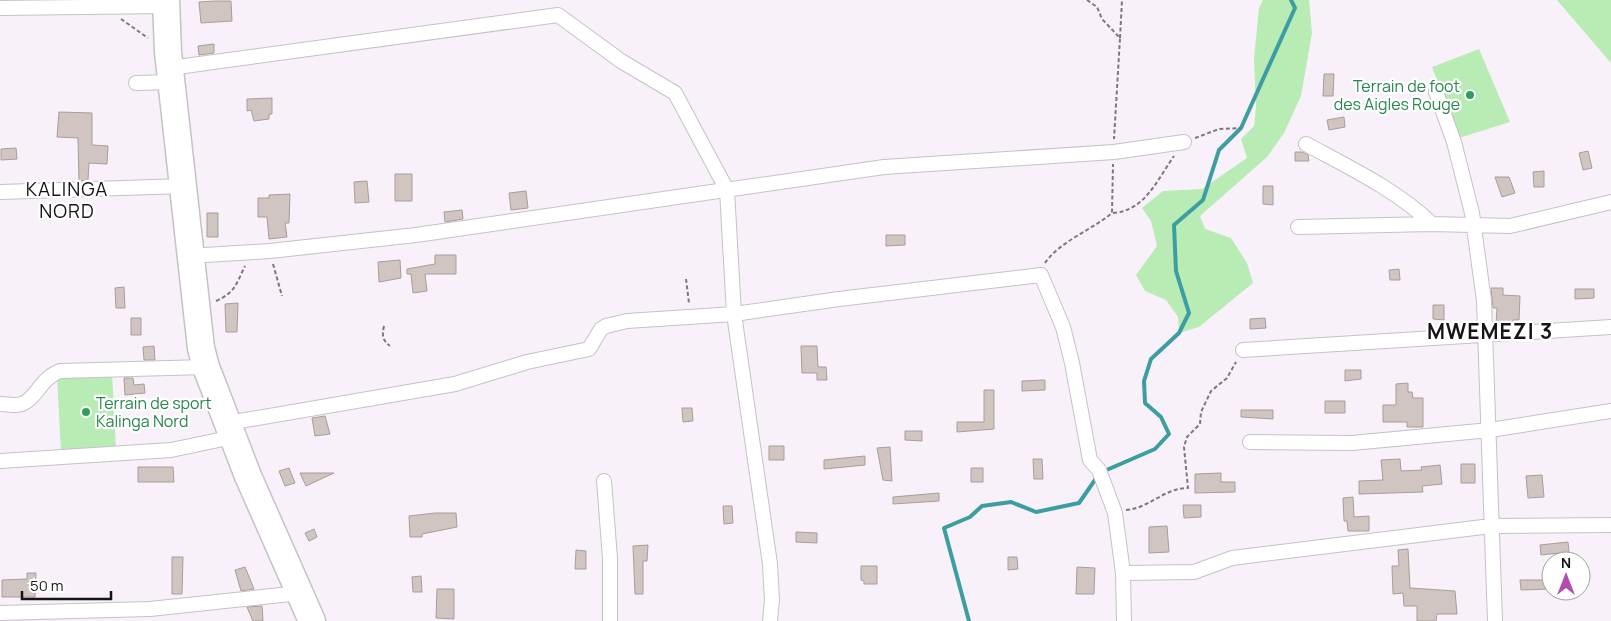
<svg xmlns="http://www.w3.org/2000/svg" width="1611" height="621" viewBox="0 0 1611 621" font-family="Manrope,sans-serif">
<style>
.green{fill:#b9ebb5}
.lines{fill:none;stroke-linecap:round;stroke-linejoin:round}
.stream{stroke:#3c9ea2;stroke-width:4}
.building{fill:#d1c5c2;stroke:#a89d99}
.street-casing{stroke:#c7c0c8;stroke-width:16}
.highway-casing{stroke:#c7c0c8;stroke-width:29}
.path{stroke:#7d787d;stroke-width:2;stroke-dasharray:4 2.5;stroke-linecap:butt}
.street{stroke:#fff;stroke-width:14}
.highway{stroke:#fff;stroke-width:26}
.leisure-dot{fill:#2e9e5b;stroke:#fff;stroke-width:2}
.labels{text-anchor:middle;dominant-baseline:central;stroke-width:4.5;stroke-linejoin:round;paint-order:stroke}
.leisure-label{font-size:16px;fill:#27864d;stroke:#fff;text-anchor:end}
.quarter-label{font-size:19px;letter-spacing:1px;fill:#171417;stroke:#fff}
.district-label{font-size:21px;font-weight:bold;letter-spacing:1px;fill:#171417;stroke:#fff}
</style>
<rect width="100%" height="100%" fill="#f8f1f9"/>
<path class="green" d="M1263,0H1309L1312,33L1301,96L1284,133L1267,157L1200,216L1205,229L1231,238L1247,263L1253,283L1199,327L1179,333L1178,317L1166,300L1145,291L1136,275L1157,246L1151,221L1142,208L1163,191L1202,189L1247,158L1241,139L1254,126L1256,107L1254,59L1259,8Z
M1557,0H1611V63Z
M1479,49L1510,122L1459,138L1432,67Z
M112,373L116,449L61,452L57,376Z"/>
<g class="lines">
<path class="stream" d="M1102,472L1155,449L1169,434L1161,417L1145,403L1144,381L1151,359L1179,333L1189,313L1176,271L1174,225L1203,200L1219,150L1241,128L1295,8L1291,0
M969,621L944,528L970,517L982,506L1011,502L1036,512L1079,503L1097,477"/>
</g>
<path class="building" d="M215,1H231L232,21L201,23L199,2Z
M214,44V53L199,55L198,46Z
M1324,74H1334L1333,96H1323Z
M272,98V114H269V119L254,121L251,110L247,111V99Z
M59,112L92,113V145L108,146L107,164L89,163L88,180L79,181L78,138L57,137Z
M1344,117L1345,127L1329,130L1327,120Z
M16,148L17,159L1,160V149Z
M1588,151L1592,168L1583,170L1579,153Z
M1295,152H1302L1308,155L1309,161H1295Z
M1544,171V187H1534L1533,172Z
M395,174H412V201H395Z
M1495,177H1509L1515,193L1502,197Z
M367,181L369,202L355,203L354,182Z
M1263,186H1273V205L1263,204Z
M526,191L528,208L511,210L509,193Z
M290,194L289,223H285L287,237L269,239L267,217H258V198H269V195Z
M462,210L463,219L445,222L444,212Z
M207,213H218V237H207Z
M886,235H905V245L886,246Z
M435,255H456V274H425L427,291L413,293L411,274H407V269L435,264Z
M400,260L401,278L379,282L378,262Z
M1399,269L1400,280H1390L1389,270Z
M124,287L125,308H116L115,288Z
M1491,288H1503V295L1520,296L1519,320H1513V324L1496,325L1497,308H1493Z
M1575,289H1594V298L1575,299Z
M238,303L237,332H226L225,304Z
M1433,305H1444V320L1433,319Z
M131,318H141V335H131Z
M1265,318L1266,328L1250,329V319Z
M154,346L155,360H144L143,347Z
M801,346H817L818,367H826L827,380H817V373H802Z
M1345,370H1361V379L1345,381Z
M124,378H133L134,385L144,384L145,393L125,395Z
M1045,380V390L1022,391V381Z
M1408,383V392H1412L1413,398H1423V427H1407V422H1383V405H1396V384Z
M984,390H994V429L957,432V422H984Z
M1325,401H1345V413H1325Z
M682,408H692L693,421L683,422Z
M1241,410H1273V419L1241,417Z
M325,416L330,434L315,436L312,418Z
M905,431H922V441L905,440Z
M769,446H784V460H769Z
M890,447L892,481L883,480L877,448Z
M865,456V465L824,469V460Z
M1033,459H1042L1043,479H1034Z
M1400,459L1401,471L1422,470L1421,467L1440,465L1442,484L1422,486L1423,492L1359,494V481L1383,480L1381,460Z
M1461,464H1475V483H1461Z
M138,467H173L174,482H138Z
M289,468L295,483L285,486L279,471Z
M971,468H983V482H971Z
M300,473H334L306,486Z
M1221,473V482H1235V492L1195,493V474Z
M1542,475L1544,497L1528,498L1526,476Z
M939,493V501L893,504V497Z
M1353,497L1354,517L1369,516V531H1348L1347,521H1344L1343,498Z
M1183,505H1201V517L1184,518Z
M723,506H732L733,523L724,524Z
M435,513H456L457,527L422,534V537H410L409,516Z
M1167,526L1169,552L1149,553V527Z
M314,529L317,537L309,541L305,533Z
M796,532L817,533V543L796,542Z
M1568,542L1570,561H1560L1559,553L1541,555L1540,545Z
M648,545L647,561H643V594H635L633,546Z
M1408,549L1410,588L1455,591L1457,614H1437L1436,621H1417V606H1404L1403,593L1393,594L1392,566H1399L1398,550Z
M576,550L586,551V569H575Z
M172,557H183L182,594H172Z
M1008,557H1017L1018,569L1008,570Z
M861,566H877V584H864V581L861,580Z
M245,567L254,589L241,591L235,570Z
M1077,567L1095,568L1094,594H1076Z
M27,573H36L35,597H2V580L27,579Z
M421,576L422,592H413L412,577Z
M1520,580H1551V589L1521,590Z
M437,589H454V619L436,618Z
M262,606L263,621H253L247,607Z"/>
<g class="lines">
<g class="street-casing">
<path id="street" d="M0,8L166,6
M170,68L558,15L621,61L675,93L727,190L734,314L770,564L772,600L770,621
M136,83L171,82
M1436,92L1454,142L1472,213L1484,301L1495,621
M1306,144C1348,167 1397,190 1432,224
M0,192L183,186
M1298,227L1432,224L1510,226L1611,202
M189,256L270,251L416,235L884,167L1114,152L1184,142
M1243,350L1611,327
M0,404C8,404 17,407 24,403C37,397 41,378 60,371L206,367
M228,423L455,384L527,362L589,349L601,329L606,326L627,321L734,314L839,299L1041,275L1063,327L1072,363L1090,460L1099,470L1115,513L1123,573L1124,621
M1250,442L1352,443L1490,430L1611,411
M0,461L171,450L233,437
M604,481L610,558V621
M1123,573L1194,572L1232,558L1491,526L1611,525
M0,613L150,609L300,593"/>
</g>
<g class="highway-casing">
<path id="highway" d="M166,0L168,52L201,348L206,367L248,476L312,621"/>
</g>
<path class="path" d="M1087,0L1097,7L1102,19L1120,38L1114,139
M121,19L148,38
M1120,38L1122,0
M1195,138L1219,129L1241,128
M1113,213C1145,211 1157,180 1174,156
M1045,263C1060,241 1092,230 1112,213L1113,164
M273,264L282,296
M686,279L689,303
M216,301C236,292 236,284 245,266
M384,326C382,335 382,340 390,346
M1126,510C1150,508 1164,488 1188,488L1184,447L1187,437L1200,424L1201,412L1211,391L1227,378L1236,362"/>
<use href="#street" class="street"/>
<use href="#highway" class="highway"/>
</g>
<g class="leisure-dot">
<circle cx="1470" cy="95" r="5"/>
<circle cx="86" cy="412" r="5"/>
</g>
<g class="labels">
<g class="leisure-label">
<text x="1460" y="86">Terrain de foot<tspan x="1460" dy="18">des Aigles Rouge</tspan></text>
<text x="96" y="403" text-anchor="start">Terrain de sport<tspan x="96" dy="18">Kalinga Nord</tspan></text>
</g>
<g class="quarter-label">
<text x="67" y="189">KALINGA<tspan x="67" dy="22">NORD</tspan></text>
</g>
<g class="district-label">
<text x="1490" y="331">MWEMEZI 3</text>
</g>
</g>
<g transform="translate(1566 576)"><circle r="24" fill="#ffffff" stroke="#a2a1a2"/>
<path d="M0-4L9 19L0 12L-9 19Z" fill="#b14cb1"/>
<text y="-8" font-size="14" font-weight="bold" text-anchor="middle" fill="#171417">N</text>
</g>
<path d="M22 591v8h89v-8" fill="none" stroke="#171417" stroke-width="2.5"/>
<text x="30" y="591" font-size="15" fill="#171417" stroke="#ffffff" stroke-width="4" paint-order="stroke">50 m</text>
</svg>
